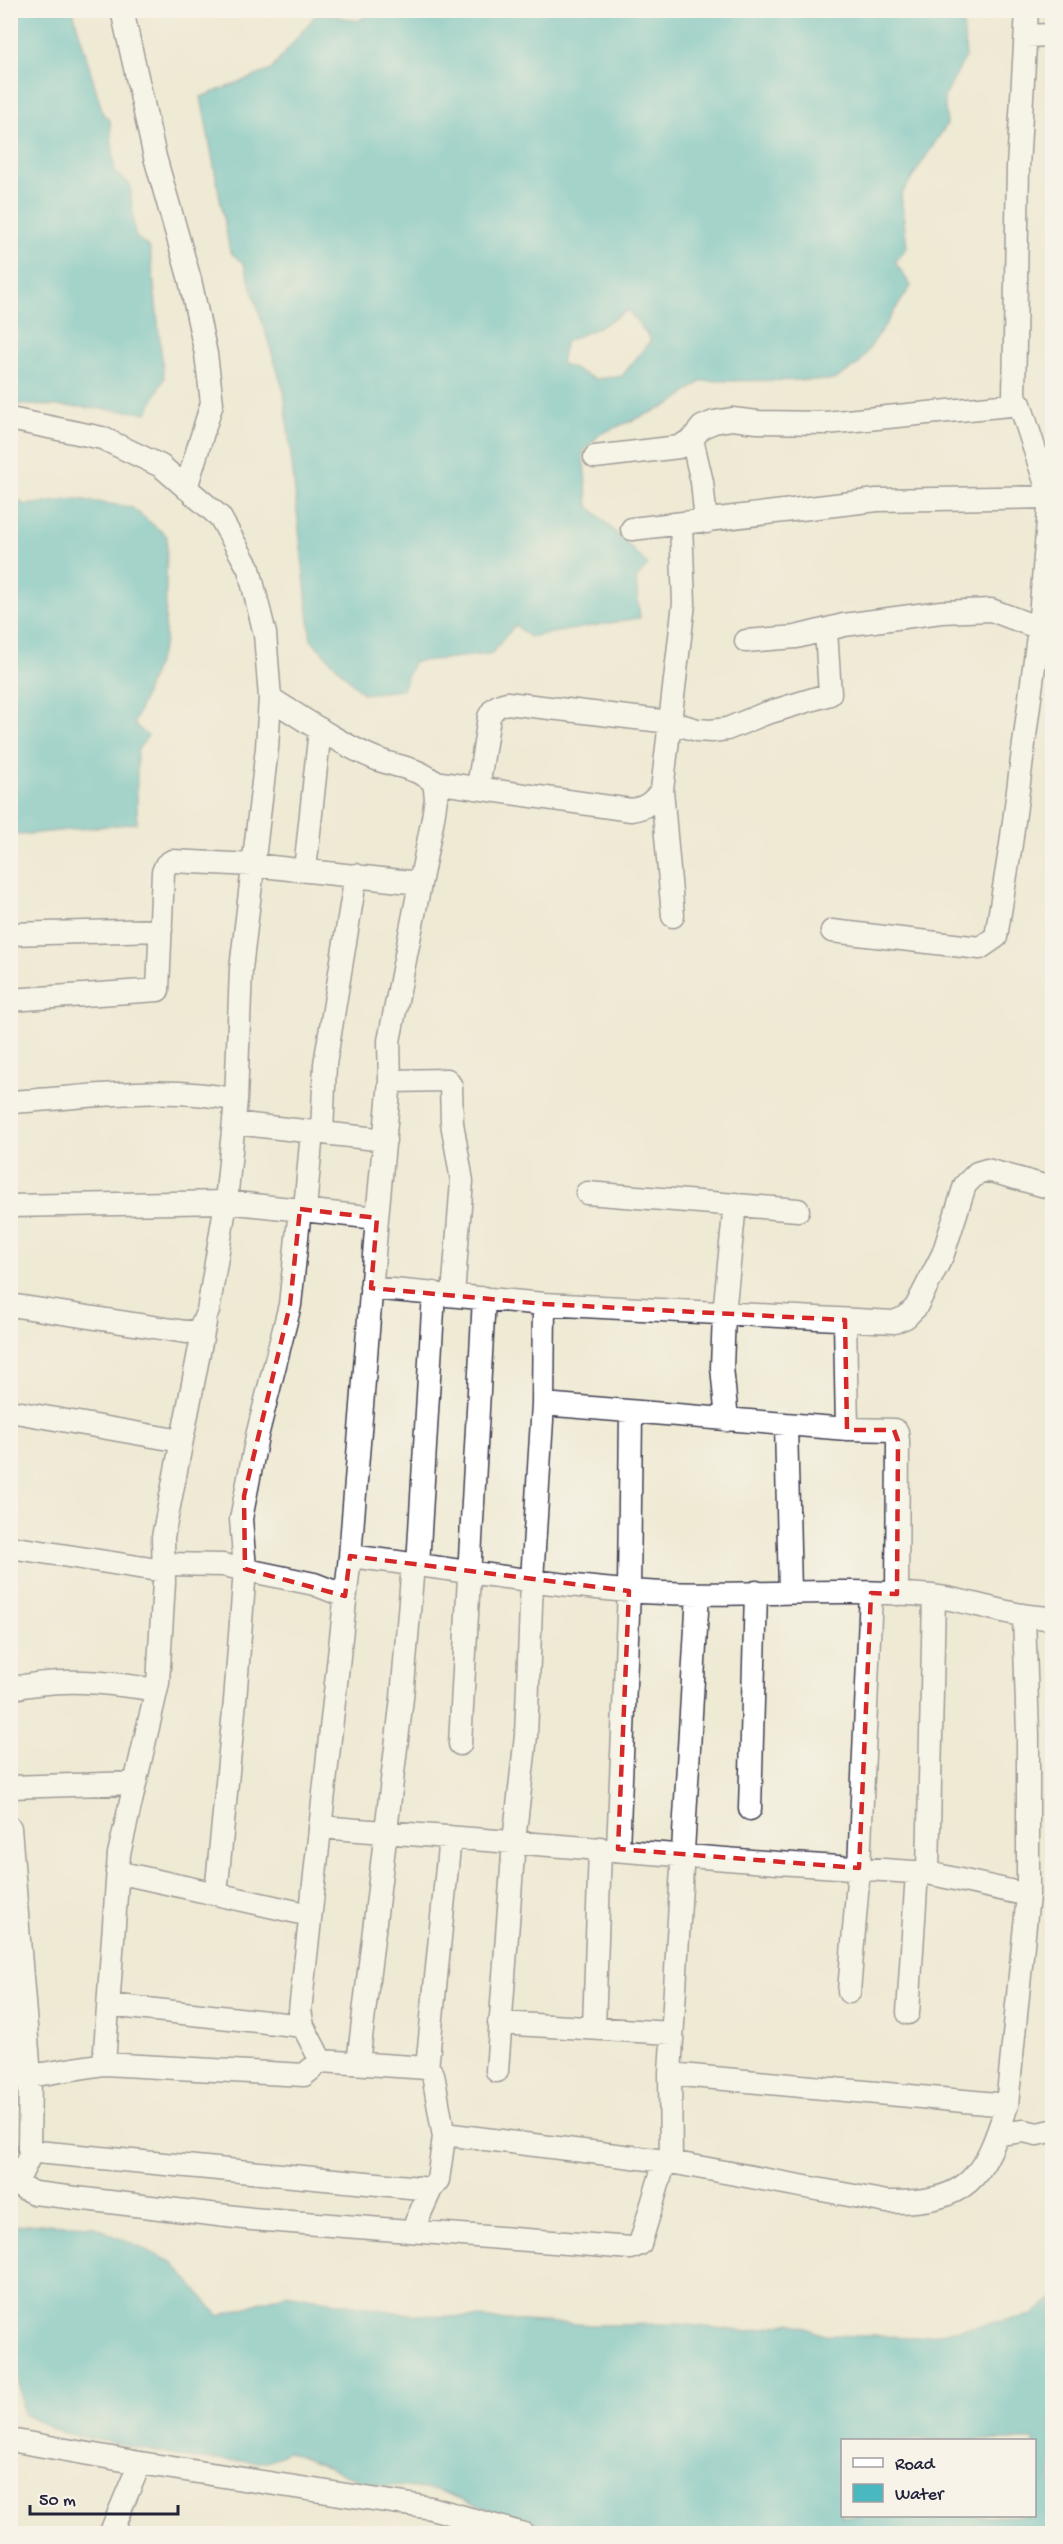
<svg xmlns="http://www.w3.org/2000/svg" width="1063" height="2544" viewBox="0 0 1063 2544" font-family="'Gochi Hand',sans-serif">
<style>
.water{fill:#49b8bf;stroke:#366d7d;stroke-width:1.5;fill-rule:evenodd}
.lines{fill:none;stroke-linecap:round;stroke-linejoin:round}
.minor-casing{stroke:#414052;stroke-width:25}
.minor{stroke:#fff;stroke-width:22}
.marked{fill:none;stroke:#d62828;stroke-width:4.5;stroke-dasharray:12 8;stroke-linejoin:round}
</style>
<rect width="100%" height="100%" fill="#f7f3e8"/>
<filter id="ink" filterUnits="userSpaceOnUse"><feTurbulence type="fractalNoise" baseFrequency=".0167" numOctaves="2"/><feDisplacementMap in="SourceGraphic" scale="12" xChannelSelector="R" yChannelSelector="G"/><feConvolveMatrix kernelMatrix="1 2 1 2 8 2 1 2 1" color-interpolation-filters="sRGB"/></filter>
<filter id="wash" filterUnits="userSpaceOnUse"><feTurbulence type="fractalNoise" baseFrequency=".008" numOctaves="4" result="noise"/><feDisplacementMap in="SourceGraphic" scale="24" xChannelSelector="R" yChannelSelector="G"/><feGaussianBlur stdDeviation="1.35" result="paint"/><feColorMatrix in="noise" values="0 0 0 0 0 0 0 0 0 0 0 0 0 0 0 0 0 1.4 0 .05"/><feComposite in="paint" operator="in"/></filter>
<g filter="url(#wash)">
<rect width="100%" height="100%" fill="#efead4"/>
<path class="water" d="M11,10L73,11L103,114L110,120L115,172L130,184L135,236L150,248L164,378L147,413L80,407L11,404Z
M375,10L962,11L966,56L944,98L947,124L901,195L907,247L895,262L911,286L859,364L834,380L702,381L671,404L600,434L583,452L588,505L648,565L636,579L640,618L529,637L515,625L491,654L413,662L402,690L363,694L311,640L284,392L244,264L230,252L201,97L271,70L318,12L358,21ZM628,310L651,340L622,376L595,379L561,363L565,342L603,325Z
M10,494L25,505L77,499L131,507L167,536L165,642L134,724L148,736L137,751V823L19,835L11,831Z
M43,2224L93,2226L172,2262L219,2316L286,2294L409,2314L593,2325L681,2324L749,2332L791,2322L824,2335L918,2337L1033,2315L1052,2299V2533L574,2534L547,2531L436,2490L370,2484L287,2451L267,2462L193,2459L65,2433L24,2415L18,2378L11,2375V2226ZM842,2440H1034V2516H842Z"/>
</g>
<g filter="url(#ink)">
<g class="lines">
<g class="minor-casing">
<path id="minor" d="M122,10L155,157L190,280L206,354L212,403L186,488
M1027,10L1018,167L1014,397L1020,404L1050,497H1052
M1026,36L1052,35
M10,419L102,438L161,466L220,517L249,569L265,634L270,698L267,748L241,969L236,1100L226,1202L10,1206
M692,439L702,482L706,522
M595,457L679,447L692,439L702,427L714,422L732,419L758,422L826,423L1020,404
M632,529L877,500L1050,497L1039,628L1011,844L996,937L980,948L832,931
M746,641L796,637L844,625L941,612L991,610L1039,628
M270,698C305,720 341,745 379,760C398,767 418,768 434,782L436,798L433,818L389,1041L390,1081L377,1218
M434,782L631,810C646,808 653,802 662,790L684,603L681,524
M478,788L489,717C493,708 498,705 507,703L670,722L697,730L711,731L727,729L764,714L830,694L826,630
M662,790L673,916
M305,870L320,729
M10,934L161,930
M10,1000L158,990L163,872L166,865L172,861L253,865L419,883
M390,1081L447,1080L451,1086L452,1123L462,1181L453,1295
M10,1102C85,1098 163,1084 236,1100
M234,1123L385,1140
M322,1133L325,1064L356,875
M587,1193L798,1210
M305,1209L312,1132
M371,1288L544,1304L894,1322L906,1317L916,1307L943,1254L965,1185L977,1173L987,1170L1052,1188
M10,1305L186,1332L199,1330L208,1311L226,1202L377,1218L350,1556L300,2011L303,2026L321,2061
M845,1320L847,1429
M543,1404L847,1429L894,1430L897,1432L898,1441L897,1594
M10,1411L181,1441
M727,1420L722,1367L724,1314L735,1204
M786,1424L790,1592
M10,1547L164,1571
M350,1556C443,1567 536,1584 629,1591C730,1599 831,1586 932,1596C974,1601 1009,1617 1052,1618
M164,1564L223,1565L314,1584L345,1596
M418,1565L434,1293
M10,1689C58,1677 108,1682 156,1690
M460,1744L484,1298
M10,1787L135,1783
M750,1809L756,1592
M320,1827L778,1863L928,1873L1028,1895
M10,1828L30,2076L104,2064L304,2075L321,2061L427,2068L433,2074L444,2137
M618,1849L629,1591L631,1412
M117,1872L310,1915
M928,1873L934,1597
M216,1894L235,1701L245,1569L241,1519L257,1436L290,1305L300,1209
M849,1992L859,1868L871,1593
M109,2005L303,2026
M908,2013L917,1872
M499,2023L672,2033
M594,2028L600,1848
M358,2063L402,1698L413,1564
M10,2064L23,2067L30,2076L29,2148L37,2152L431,2189L438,2180L444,2137L452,2135L665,2161L887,2202C968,2203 984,2179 1007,2105L1028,1895V1734L1024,1617
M104,2064L119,1854L158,1683L164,1582L163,1537L205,1322
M427,2068L450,1837
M497,2071L514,1841L526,1736L532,1580L543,1404L544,1304
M670,2074L1007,2105
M998,2134L1024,2131L1037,2134L1052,2131
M32,2151L18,2180L23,2188L34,2193L252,2219L631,2248L640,2244L665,2161
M671,2162L670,2074L698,1594
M412,2231L431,2189
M10,2440L140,2463L431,2508L524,2534
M110,2534L140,2463"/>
</g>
<use href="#minor" class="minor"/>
</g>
</g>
<path d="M0 0H1063V2544H0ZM300,1209L377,1218L371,1288L544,1304L845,1320L847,1430H894L898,1441L897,1594L871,1593L859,1868L618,1849L629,1591L350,1556L345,1596L245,1569L244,1496L290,1305Z" fill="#efead4" fill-opacity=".55" fill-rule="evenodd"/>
<path class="marked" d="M300,1209L377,1218L371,1288L544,1304L845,1320L847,1430H894L898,1441L897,1594L871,1593L859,1868L618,1849L629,1591L350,1556L345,1596L245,1569L244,1496L290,1305Z"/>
<rect width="1063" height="2544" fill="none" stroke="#f7f3e8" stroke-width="36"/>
<rect x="841" y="2439" width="195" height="78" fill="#f7f3e8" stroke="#a29fa3" stroke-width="1.5"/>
<rect x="853" y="2458" width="30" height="9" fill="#ffffff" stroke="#a29fa3" stroke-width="1.5"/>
<text x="895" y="2469" font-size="18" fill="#22223b">Road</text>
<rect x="853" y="2484" width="30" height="18" fill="#49b8bf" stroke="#a29fa3" stroke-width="1.5"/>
<text x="895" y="2499" font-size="18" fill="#22223b">Water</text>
<path d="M30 2505v9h148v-9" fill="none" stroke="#22223b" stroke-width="3"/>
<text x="39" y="2505" font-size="18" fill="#22223b" stroke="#f7f3e8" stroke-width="4.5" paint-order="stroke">50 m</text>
</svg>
